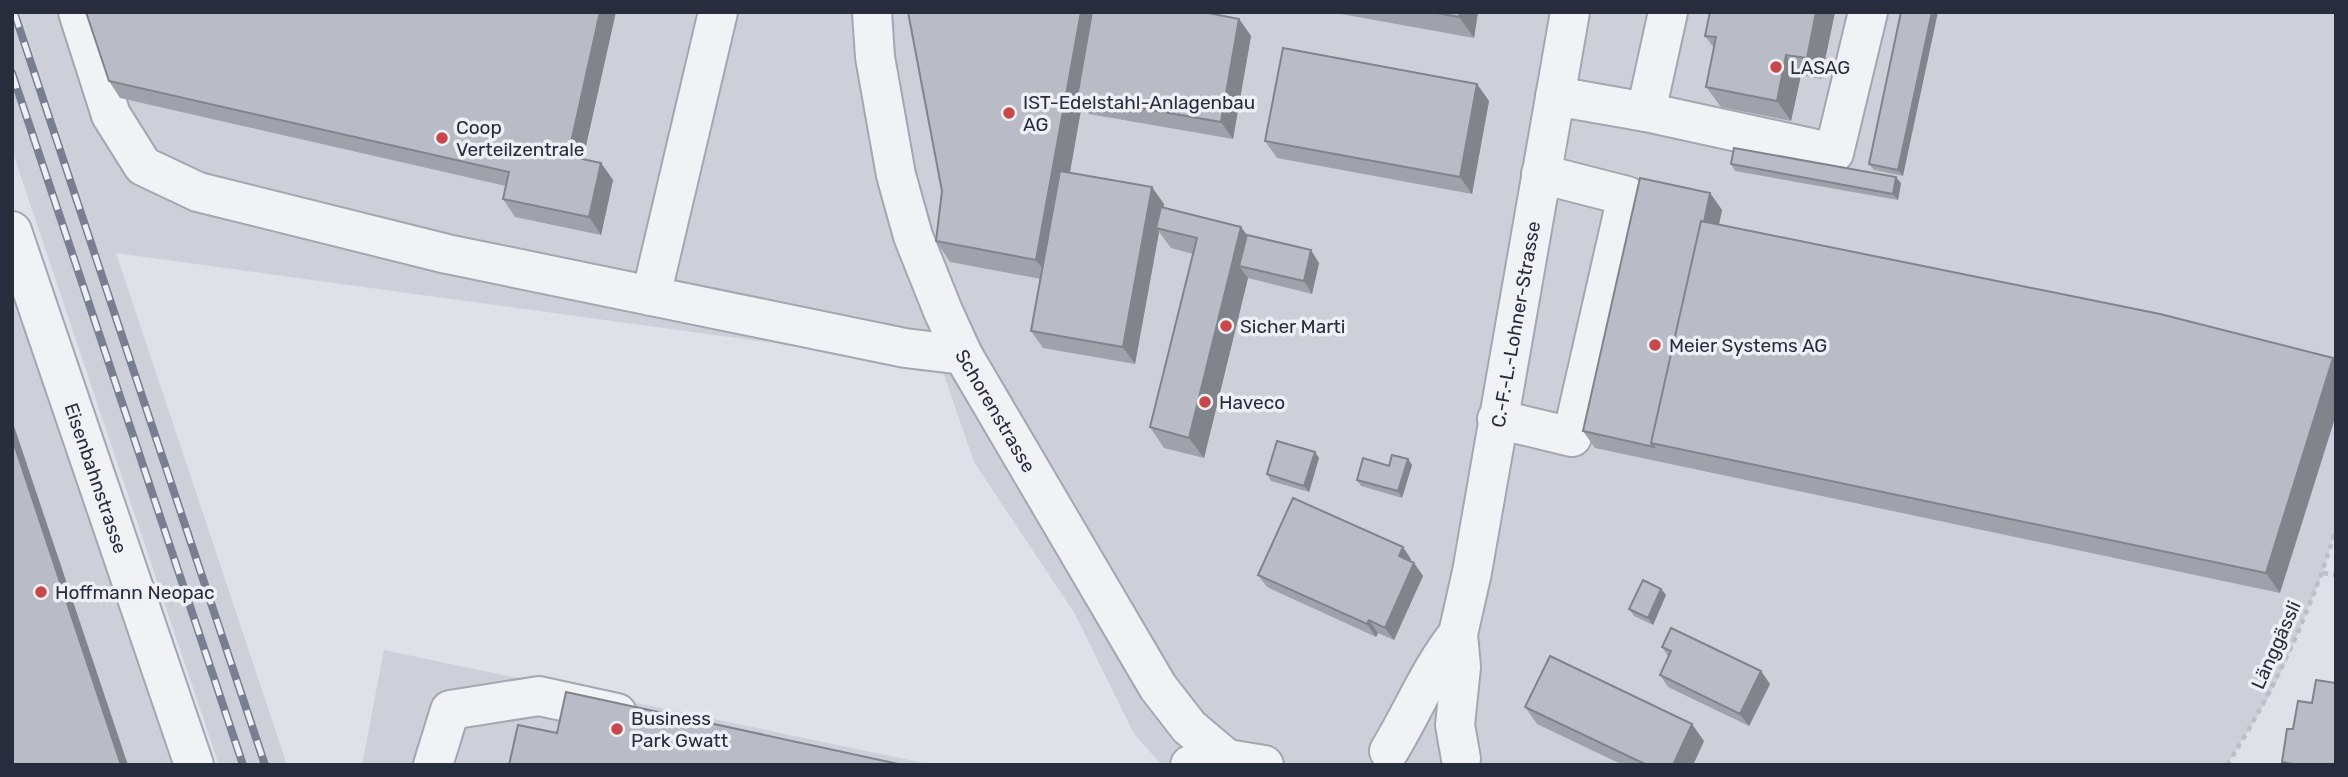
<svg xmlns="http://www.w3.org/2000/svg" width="2348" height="777" viewBox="0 0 2348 777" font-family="Rubik,sans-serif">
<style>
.built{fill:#cdd0d9}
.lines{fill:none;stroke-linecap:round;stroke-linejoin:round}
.minor-casing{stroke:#a4a7b1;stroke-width:42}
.path{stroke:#bdbfc6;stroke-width:4.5;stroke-dasharray:5 5;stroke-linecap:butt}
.minor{stroke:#f1f2f6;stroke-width:38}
.rail-casing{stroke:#797f90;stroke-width:8}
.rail{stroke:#eef0f5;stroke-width:5;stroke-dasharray:16;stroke-linecap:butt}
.wall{fill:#9fa2ab}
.shaded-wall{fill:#82848b}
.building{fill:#b9bcc7;stroke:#82848b;stroke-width:2}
.poi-dot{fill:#c8474b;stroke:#eef0f5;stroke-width:2.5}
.labels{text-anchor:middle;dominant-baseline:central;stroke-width:7;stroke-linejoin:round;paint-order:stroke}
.poi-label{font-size:19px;fill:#282d3e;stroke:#eef0f5;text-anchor:start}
.street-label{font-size:19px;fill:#282d3e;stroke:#eef0f5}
</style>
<rect width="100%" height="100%" fill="#dee1e7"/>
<path class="built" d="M12,12H2336V529L2323,573L2284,666L2265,704L2227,765H1162L1134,734L1075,614L974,462L941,366L116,253L287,765H219L12,150Z
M12,231L194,765H12Z
M384,650L933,765H362Z"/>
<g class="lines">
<g class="minor-casing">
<g id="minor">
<path d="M78,12L111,115L143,166L198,192L447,254L905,348L963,355"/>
<path id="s1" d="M872,12L875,57L896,175L913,236L943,311L963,355L1158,687L1189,727L1234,765"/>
<path d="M1555,96L1646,112L1668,12"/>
<path d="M1646,112L1834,153L1868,12"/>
<path id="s2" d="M12,231L194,765"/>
<path d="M651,296L718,12"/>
<path d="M1497,419L1572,437L1627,196L1541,174"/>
<path d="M1389,751C1413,712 1429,670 1458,634"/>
<path id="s3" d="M1461,759L1455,725L1461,667L1458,634L1472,572L1570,12"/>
<path d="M433,765L450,710L539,696L617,713"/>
<path d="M1190,765L1227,759L1264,765"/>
</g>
</g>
<path class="path" d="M2323,573L2336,575
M2227,765C2274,691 2310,614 2336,529"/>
<use href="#minor" class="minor"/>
<g class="rail-casing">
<path id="rail" d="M14,12L265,765
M12,73L243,765"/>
</g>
<use href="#rail" class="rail"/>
</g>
<path class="wall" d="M908,12L1239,19L1251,36L1233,139L1089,114L1082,104L1070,172L1164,204L1163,208L1247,235L1319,263L1312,294L1248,278L1204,458L1164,448L1150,427L1193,254L1171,248L1159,232L1135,364L1043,348L1031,331L1041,279L950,262L936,241L942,191Z
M1330,12H1478L1474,38Z
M1710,12H1835L1821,79L1801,75L1791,121L1721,107L1706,87L1714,48L1705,36Z
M1901,12L1903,176L1874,170L1869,164Z
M109,81L601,163L613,180L601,235L515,217L503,199L506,186L120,98Z
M1477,84L1489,101L1472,194L1277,158L1265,141Z
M1731,164L1901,183L1898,200L1735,171Z
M1710,193L1722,210L1719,225L2160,314L2280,593L1595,448L1583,431Z
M1319,458L1309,492L1271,481L1267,474Z
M1408,459L1412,465L1402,498L1361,486L1357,480Z
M1411,559L1410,562L1414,563L1423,576L1394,640L1378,633L1376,637L1267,587L1258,575Z
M1661,589L1666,595L1653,625L1634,616L1629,609Z
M1662,647L1770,684L1749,726L1668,687L1660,675L1668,656Z
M1525,707L1704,741L1693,765H1623L1537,724Z"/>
<path class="shaded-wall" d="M600,12H616L580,173L568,156Z
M1081,12H1099L1077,97L1082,104L1051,280L1036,260Z
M1460,12H1478L1474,38L1459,17Z
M1816,12H1835L1821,79L1807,58Z
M1932,12H1938L1903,176L1898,170Z
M1239,19L1251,36L1233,139L1221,122Z
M1786,55L1801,75L1791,121L1777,101Z
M1477,84L1489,101L1472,194L1460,177Z
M601,163L613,180L601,235L589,217Z
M1896,177L1901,183L1898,200L1893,194Z
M1152,187L1164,204L1160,229L1156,228L1159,232L1135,364L1123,347Z
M1710,193L1722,210L1669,447L1654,444Z
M1241,227L1256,247L1239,266L1248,278L1204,458L1189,438Z
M1311,250L1319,263L1312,294L1304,281Z
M2333,358L2336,363V415L2280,593L2266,573Z
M12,420L128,765H121L12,438Z
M1315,452L1319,458L1309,492L1304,486Z
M1408,459L1412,465L1402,498L1398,491Z
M1403,547L1411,559L1407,569L1399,556Z
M1414,563L1423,576L1394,640L1385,628Z
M1661,589L1666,595L1653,625L1648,618Z
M1369,620L1378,633L1376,637L1367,624Z
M1761,671L1770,684L1749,726L1740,714Z
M1692,724L1704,741L1693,765H1673Z"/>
<path class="building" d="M86,12H600L568,156L601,163L589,217L503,199L509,172L109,81Z
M908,12H1081L1036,260L936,241L942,191Z
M1092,12H1203L1239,19L1221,122L1077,97Z
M1431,12H1460L1459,17Z
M1710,12H1816L1807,58L1786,55L1777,101L1706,87L1716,37L1705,36Z
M1901,12H1932L1898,170L1869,164Z
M1283,48L1477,84L1460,177L1265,141Z
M1734,148L1896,177L1893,194L1731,164Z
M1060,171L1152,187L1123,347L1031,331Z
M1640,178L1710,193L1704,222L1701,221L1651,443L1654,447L1583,431Z
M1161,207L1241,227L1189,438L1150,427L1197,238L1156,228Z
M1701,221L2160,314L2333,358L2266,573L1651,443Z
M1247,235L1311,250L1304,281L1239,266Z
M12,438L121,765H12Z
M1277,441L1315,452L1304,486L1267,474Z
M1392,455L1408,459L1398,491L1357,480L1363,458L1389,466Z
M1293,498L1403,547L1399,556L1414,563L1385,628L1369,620L1367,624L1258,575Z
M1643,580L1661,589L1648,618L1629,609Z
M1671,628L1761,671L1740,714L1660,675L1671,651L1662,647Z
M1550,656L1692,724L1673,765H1647L1525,707Z
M2316,680L2336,683V765H2299L2282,762L2287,729H2293L2298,701L2312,703Z
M566,692L903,765H509L518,725L557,733Z"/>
<g class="poi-dot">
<circle cx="1776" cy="67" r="7"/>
<circle cx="1009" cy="113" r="7"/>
<circle cx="442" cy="138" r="7"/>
<circle cx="1226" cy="326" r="7"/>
<circle cx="1655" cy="345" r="7"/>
<circle cx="1205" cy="402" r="7"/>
<circle cx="41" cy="592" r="7"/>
<circle cx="617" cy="729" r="7"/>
</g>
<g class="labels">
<g class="poi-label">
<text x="1790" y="67">LASAG</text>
<text x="1023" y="102">IST-Edelstahl-Anlagenbau<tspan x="1023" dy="22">AG</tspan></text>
<text x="456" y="127">Coop<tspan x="456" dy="22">Verteilzentrale</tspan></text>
<text x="1240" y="326">Sicher Marti</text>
<text x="1669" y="345">Meier Systems AG</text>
<text x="1219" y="402">Haveco</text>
<text x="55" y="592">Hoffmann Neopac</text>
<text x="631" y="718">Business<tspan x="631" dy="22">Park Gwatt</tspan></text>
</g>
<g class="street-label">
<text stroke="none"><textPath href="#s3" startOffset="441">C.-F.-L.-Lohner-Strasse</textPath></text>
<text stroke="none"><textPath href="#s1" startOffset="422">Schorenstrasse</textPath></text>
<text stroke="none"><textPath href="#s2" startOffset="261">Eisenbahnstrasse</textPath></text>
<text transform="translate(2276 645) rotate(-66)">Länggässli</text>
</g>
</g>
<rect width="2348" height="777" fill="none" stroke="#282d3e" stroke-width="28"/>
</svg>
